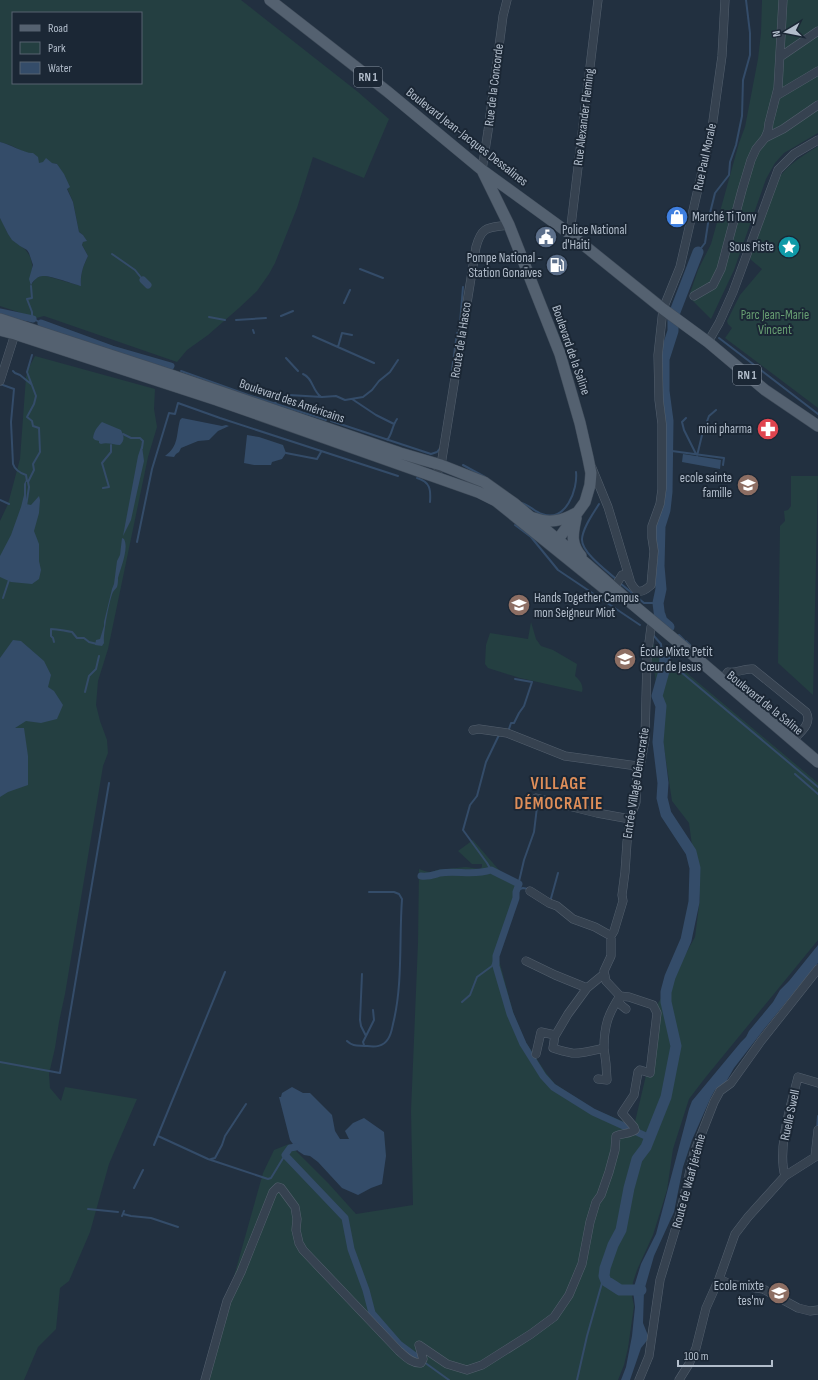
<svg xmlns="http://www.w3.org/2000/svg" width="818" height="1380" viewBox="0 0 818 1380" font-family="'Sofia Sans Condensed',sans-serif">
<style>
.green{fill:#243f41;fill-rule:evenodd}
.water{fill:#344c69}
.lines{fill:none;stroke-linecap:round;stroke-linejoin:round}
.stream{stroke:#344c69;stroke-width:2}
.canal{stroke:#344c69;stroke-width:7}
.river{stroke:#344c69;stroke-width:11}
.minor-casing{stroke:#54606e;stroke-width:9}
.major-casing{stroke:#3f4b59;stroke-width:12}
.minor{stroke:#364250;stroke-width:8}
.major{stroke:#546170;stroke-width:11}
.labels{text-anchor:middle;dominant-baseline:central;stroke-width:4;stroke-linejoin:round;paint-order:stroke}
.shield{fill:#1b2735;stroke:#85909e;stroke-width:1}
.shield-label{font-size:12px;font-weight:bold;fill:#b2bdcb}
.street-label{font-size:13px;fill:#b2bdcb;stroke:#1b2735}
.poi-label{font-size:13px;fill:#b2bdcb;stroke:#1b2735;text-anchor:end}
.park-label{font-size:13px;fill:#679e72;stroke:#1b2735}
.district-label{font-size:17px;font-weight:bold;letter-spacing:1px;fill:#df8e59;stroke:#1b2735}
</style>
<rect width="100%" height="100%" fill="#223040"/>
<path class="green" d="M0,0H241L358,92L389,119L364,178L313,157L297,208L275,263L269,274L257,291L239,308L208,335L187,350L177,362L44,316L36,318L0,306V218C4,223 5,230 9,235C18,248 29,246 32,264C34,271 28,275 31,285L36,278L43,275L81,286C80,275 83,266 88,256L82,245L83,242L86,241L83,235L79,232L73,202L57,164L52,163H39C27,153 15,146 0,142ZM13,13H141V83H13Z
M762,0H818V133L784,153L775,163L766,179L734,270L711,319L690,298V293L698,270L711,244L739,143L745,127L758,59L761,33Z
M818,146V408L725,338L732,328L728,324L727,321L740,295L762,269L750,259L775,184C786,165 800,158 818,146Z
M35,356L155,389L154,409L157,427L148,457L108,649L98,681L96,705L100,721L107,740L108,753L103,766L65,994L59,1022L55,1048L49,1074L50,1088L61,1101L65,1087L137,1099L109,1164L90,1232L69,1281L60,1288L56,1329L38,1347L24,1380H0V521L8,504L20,459L26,377L28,369Z
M791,476H818L813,695L778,663L780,526L785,521L784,511L788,510L791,506Z
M531,622L536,639L541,646L553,650L577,664L575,676C580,680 584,686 582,692L520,678L488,668L485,664L486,645L490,633L528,639Z
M651,643L818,783V940L705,1078L689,1099L673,1149L667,1190L653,1235L637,1270L633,1282L632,1296L634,1306L628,1348L624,1365L618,1380H203L233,1280L263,1173L274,1150L289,1144L329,1184L356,1214L413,1205L411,1111L418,943L419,869C425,871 431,874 436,870L466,867L480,869L482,867V864H472L458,851L473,840L499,870L513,880L519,887L517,898L499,953V960L513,1012L525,1041L546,1073L555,1084L594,1109L634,1126L648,1067L656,1007L695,937L700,898L695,868L689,823L672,801L658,708L655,675L651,658Z"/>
<path class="water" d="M0,142C9,144 26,154 33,153L38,157L39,163L43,162L46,158L52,163L57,164L64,174L70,187L67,189L73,202L79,232L83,235L87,241L83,242L82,245L88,256C83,266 80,275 81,286C74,284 49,275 43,276C38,276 32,281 31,286L29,279L33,265L29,253L27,250L20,246L12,240L8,234L0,218Z
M182,418L222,426L226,425L229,426L218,431L209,440L198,441L181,448L179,452L176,454L174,457L165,456C179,446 176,435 180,420Z
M102,422L121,430C124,436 125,440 120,445C114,445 107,442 101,444L99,443V441L95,440L93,438C94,431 97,427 102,422Z
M247,435L259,437L283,445L286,453L282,459L272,462L271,465H254L244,463Z
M142,446L144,461L137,492L131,520L123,536L138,456L141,447Z
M683,454L721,460L720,469L682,462Z
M26,480V504L31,505L39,496L40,500L39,513L34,531L39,544V561L41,570L39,579L32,584L11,582L0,577V556L11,535L21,507L24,495V484Z
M122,538L124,539C129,548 121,567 118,578C118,580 118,584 117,587C116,589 114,590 113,592C109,601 103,634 104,643L102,646L95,645L96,640L100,639L104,626V622L112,589L114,584L117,561L120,555Z
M13,640L21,641L44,661L51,675L48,687L54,691L63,705L57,719L41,723L26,721L15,728H24L28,756V785L8,792L0,797V658Z
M818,945V963L765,1028L734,1068L726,1082L715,1090L711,1097L692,1140L683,1167L674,1212L654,1256L644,1291L643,1323L649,1338L641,1348L630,1380H621L626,1367L632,1336L635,1307L633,1290L641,1264L656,1234L689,1109L692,1101L741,1042L746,1037L749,1031L773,1002L780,990L789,981Z
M292,1087L303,1093H310L332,1115L335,1131L340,1139H349L345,1131L353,1123L364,1118L384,1132L386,1156L382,1184L371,1188L358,1195L342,1188L318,1162L310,1156L304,1155L298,1151L290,1140L279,1097H281L282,1093Z"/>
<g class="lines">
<path class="stream" d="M698,252L705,243L709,217L715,193L729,175L730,162L736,145L742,116L743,80L750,55V33L746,0
M112,254L135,270L143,280
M360,269L383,278
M31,286L32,298L27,299L32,312V318L41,323V325
M344,303L350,290
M281,316L293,311
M209,317L225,320
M236,320L266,318
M460,323L463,287
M253,330L254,333
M313,336L374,363
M719,338L818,414
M338,347L342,333L352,335
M286,358L298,371
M452,370L457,333
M13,371L15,373L20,375L31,384
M181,371L248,395L326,420
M303,374C313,378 312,390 321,397
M0,384L14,389L11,422L13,464C15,470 20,473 26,475L27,481
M352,399L376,415L394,424
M275,403L280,396L289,395L322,397L336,396L345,400L363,397L372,390L379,381L390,372L398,360
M686,418L682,422L684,430L696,454
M331,421L431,454L437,452L441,447
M123,434L131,438H140L143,441L142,448
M387,440C392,435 392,426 397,419
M286,453L317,459L321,452
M668,453L672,451L724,458L723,465
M697,456L702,435L709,416L716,410
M463,465L485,477
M417,478C430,482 431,489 430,502
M103,488L109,487L102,463L111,452V445
M0,500L9,504
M521,503C528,504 535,512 542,514C566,523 578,489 576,472
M599,504C593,514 583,527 582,539C581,552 607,571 616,579
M26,506L29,487L28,482L34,470L33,464L40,452L39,428L33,426L32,421L27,417L34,404L36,396L27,372L32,355
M515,525L531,537L558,570L640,625
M137,542L152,469L169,413L175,414L178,403L220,418L398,476
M620,583L644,603H658
M3,598L9,580
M653,635L661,644L664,671
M679,635L684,640
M686,641L690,645
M54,642L53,638L51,636V629C59,629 64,631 72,632L77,638H84L89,642L97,644
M691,646L697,651
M681,672L818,787
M85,692L89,676L96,669L99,656
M508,732L511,723H514L519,713L524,706L532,682L515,679
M795,774L818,794
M491,870L487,863L463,830L470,805L477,796L486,762L499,735
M528,889L523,888L517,890L524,860L534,832L537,807
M550,902L558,873
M362,974L360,1020L361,1026L366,1036
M462,1002L470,995L477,977L492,966L496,956
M347,1041C353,1047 359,1045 367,1046C375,1047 383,1047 388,1039C391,1035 392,1029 393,1024C403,984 399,940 402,899L399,894L394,892H369
M364,1045L363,1042L374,1020L373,1010
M0,1062L60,1073L109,783
M817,1129L818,1116
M158,1136L208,1159L268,1179L271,1178L285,1155
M154,1145L225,972
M211,1159L215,1158L222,1145L225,1136L246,1104
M134,1188L143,1170
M88,1209L118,1212
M123,1214L131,1216L151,1218L178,1227
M122,1216L124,1211
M424,1362L449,1380
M577,1380L587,1336L604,1276"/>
<path class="canal" d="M143,280L148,285
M0,312L33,319
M41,323L112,349L171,366
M421,876C429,877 433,875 440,873C457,870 473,876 491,870L519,884L516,892V898L496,956V966L510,1014L523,1044L543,1076L553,1087L593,1112L650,1138
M296,1147L290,1148L285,1155L345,1218L351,1249L366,1290L372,1313L399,1344L422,1361"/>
<path class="river" d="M660,615L662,621L669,627
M660,619L658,603L661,589L659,566L660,526L665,510L667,492L668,421L664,391V359L673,331V317L698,252
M641,1290H620L606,1281L604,1276L605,1268L613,1245L621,1230L629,1188L637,1159L646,1147L666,1097L676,1046L666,1002V992L670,977L686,940L694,902L695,868L691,852L666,814L662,798L663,783L658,742L661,706L657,696L664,671L665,658"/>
<g class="minor-casing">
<path id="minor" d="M780,57L818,31
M776,96L818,71
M765,138L768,131L769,123L778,88L783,0
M482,170L488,131L503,16L507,0
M570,234L598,0
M694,296L713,285L721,269L742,190L751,160L756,149L765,138L783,129L818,105
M708,342L719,323L733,292L778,170L794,154L818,140
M0,381L15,334
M592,468L608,507L630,580
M435,477L441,465L476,247C482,225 489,228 509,225
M614,588L622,575L627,576C634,589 637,598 651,585L654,551L652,538V526L660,504L662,489V424L659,400L658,355L663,309L680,267L712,128L722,56L725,0
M722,680L728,672C736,674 743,668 753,669L806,712C813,724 799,733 792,741
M473,730L479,729L507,733L565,756L637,766
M536,798L597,813L630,819
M530,891L549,903L557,906L573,919L595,927L611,936
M611,936L614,931L623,901L622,895L625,872L627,842L630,819L636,802L637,766L641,762L645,739L647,658L651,627
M526,961L555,975L587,988
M618,1000L621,1005L626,1009
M555,1035L553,1048C559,1050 566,1052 572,1053C580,1054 595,1050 604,1048C604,1026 608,1014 620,996
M536,1054L541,1032L555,1035V1036L568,1014L587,988L604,974
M598,1079L607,1080L606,1064L604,1048
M785,1176C777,1148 791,1105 798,1077L818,1083
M719,1279L730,1284L763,1289L798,1308L810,1311L818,1310
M205,1380L227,1301L241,1272L273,1192L278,1187L281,1188L295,1207L297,1219L296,1230L299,1243L303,1250L399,1351C405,1356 412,1364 421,1363L423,1359L419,1345L447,1364L467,1370L482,1365L531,1334L554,1317L569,1295L582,1264L590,1222L596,1202L601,1195L609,1172L615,1150L616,1136C622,1133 630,1134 635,1130L634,1127L622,1113L634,1095L638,1072L640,1070L650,1073L657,1013L653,1005L629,997L620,996L606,981L604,971L611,956V936
M639,1380L649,1356L660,1280L680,1214L694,1153L714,1102L720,1091L731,1083L761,1041L818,969
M679,1380L689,1364L696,1348L706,1308L719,1279L735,1234L748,1217L785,1176L815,1157L818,1130"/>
</g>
<g class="major-casing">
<path id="major" d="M270,0L388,92L482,170L570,234L663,309L708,342L765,390L818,426
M483,172L509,225L560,354L580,423L588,458L591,473L590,485L585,502L554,545
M0,319L171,375L400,453L441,465L484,482L515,504L588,565L631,603L679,643L818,762
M0,330L15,334L217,400L478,492L496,501L605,589
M534,518C549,524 562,521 576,513
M576,518C573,533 570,543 581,556"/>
</g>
<use href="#minor" class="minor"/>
<use href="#major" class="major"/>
</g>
<defs>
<g id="shop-disc" transform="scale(1.15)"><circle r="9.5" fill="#3f7fe0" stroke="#1b2735"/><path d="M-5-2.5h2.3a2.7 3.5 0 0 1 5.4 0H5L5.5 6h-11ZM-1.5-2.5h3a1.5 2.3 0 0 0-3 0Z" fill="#fff"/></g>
<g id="civic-disc" transform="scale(1.15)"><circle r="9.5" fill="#5c6f8a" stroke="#1b2735"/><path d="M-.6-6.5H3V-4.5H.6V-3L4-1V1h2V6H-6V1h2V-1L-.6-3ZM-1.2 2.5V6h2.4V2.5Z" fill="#fff"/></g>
<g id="sight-disc" transform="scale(1.15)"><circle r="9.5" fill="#0f9aa8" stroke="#1b2735"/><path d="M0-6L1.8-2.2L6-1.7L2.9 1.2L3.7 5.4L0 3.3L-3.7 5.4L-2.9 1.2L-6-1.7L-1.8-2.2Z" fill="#fff"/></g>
<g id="fuel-disc" transform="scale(1.15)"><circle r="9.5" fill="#5c6f8a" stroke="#1b2735"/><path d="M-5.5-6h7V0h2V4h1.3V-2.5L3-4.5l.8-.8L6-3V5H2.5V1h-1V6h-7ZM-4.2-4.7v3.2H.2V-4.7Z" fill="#fff"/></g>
<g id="pharmacy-disc" transform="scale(1.15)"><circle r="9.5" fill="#e0444e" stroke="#1b2735"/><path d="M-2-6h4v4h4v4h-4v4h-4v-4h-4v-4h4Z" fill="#fff"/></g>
<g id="school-disc" transform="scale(1.15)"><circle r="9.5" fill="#8d6e63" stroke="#1b2735"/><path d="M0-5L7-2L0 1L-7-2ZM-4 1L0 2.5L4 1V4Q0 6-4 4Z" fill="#fff"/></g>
</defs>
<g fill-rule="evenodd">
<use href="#shop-disc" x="677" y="217"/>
<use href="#civic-disc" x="546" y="237"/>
<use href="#sight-disc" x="789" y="247"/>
<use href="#fuel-disc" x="557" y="265"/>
<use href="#pharmacy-disc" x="768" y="429"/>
<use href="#school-disc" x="748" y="485"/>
<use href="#school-disc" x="519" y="605"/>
<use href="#school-disc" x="625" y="659"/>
<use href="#school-disc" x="779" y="1293"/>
</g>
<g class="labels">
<g class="shield">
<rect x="354" y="67" width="28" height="20" rx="3"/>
<rect x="733" y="365" width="28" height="20" rx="3"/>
</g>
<g class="shield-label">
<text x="368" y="77">RN 1</text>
<text x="747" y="375">RN 1</text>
</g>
<g class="street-label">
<text transform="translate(494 85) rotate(-83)">Rue de la Concorde</text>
<text transform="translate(584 117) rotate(-83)">Rue Alexander Fleming</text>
<text transform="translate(467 137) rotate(38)">Boulevard Jean-Jacques Dessalines</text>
<text transform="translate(705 157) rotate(-78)">Rue Paul Morale</text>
<text transform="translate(461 340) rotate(-81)">Route de la Hasco</text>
<text transform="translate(571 350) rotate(71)">Boulevard de la Saline</text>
<text transform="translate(292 401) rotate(19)">Boulevard des Américains</text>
<text transform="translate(765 703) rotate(39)">Boulevard de la Saline</text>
<text transform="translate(636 783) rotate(-81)">Entrée Village Démocratie</text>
<text transform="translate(790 1115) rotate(-78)">Ruelle Swell</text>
<text transform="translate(689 1181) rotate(-75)">Route de Waaf Jérémie</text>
</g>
<g class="poi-label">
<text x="692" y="217" text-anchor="start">Marché Ti Tony</text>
<text x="562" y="230" text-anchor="start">Police National<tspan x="562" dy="15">d'Haiti</tspan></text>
<text x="774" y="247">Sous Piste</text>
<text x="542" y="258">Pompe National -<tspan x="542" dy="15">Station Gonaïves</tspan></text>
<text x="752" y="429">mini pharma</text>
<text x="732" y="478">ecole sainte<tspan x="732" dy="15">famille</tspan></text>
<text x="534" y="598" text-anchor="start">Hands Together Campus<tspan x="534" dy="15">mon Seigneur Miot</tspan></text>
<text x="640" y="652" text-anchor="start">École Mixte Petit<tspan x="640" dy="15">Cœur de Jesus</tspan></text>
<text x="764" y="1286">Ecole mixte<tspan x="764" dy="15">tes'nv</tspan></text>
</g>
<g class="park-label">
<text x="775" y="315">Parc Jean-Marie<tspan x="775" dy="15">Vincent</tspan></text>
</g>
<g class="district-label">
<text x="559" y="784">VILLAGE<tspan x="559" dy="20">DÉMOCRATIE</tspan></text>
</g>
</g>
<rect x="12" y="12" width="130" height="72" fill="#1b2735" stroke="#576371"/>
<rect x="20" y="25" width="20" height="6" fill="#546170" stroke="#576371"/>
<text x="48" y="32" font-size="12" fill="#b2bdcb">Road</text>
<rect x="20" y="42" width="20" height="12" fill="#243f41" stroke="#576371"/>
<text x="48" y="52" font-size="12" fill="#b2bdcb">Park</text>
<rect x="20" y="62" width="20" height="12" fill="#344c69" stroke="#576371"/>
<text x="48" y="72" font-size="12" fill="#b2bdcb">Water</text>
<g transform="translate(786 32) rotate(260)" stroke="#1b2735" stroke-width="3" paint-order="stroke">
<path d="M0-3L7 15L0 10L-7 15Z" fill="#b2bdcb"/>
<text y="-6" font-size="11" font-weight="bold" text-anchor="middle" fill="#b2bdcb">N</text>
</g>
<path d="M678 1360v6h94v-6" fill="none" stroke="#b2bdcb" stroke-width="2"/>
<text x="684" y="1360" font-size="12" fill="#b2bdcb" stroke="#1b2735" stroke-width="3" paint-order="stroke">100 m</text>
</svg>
